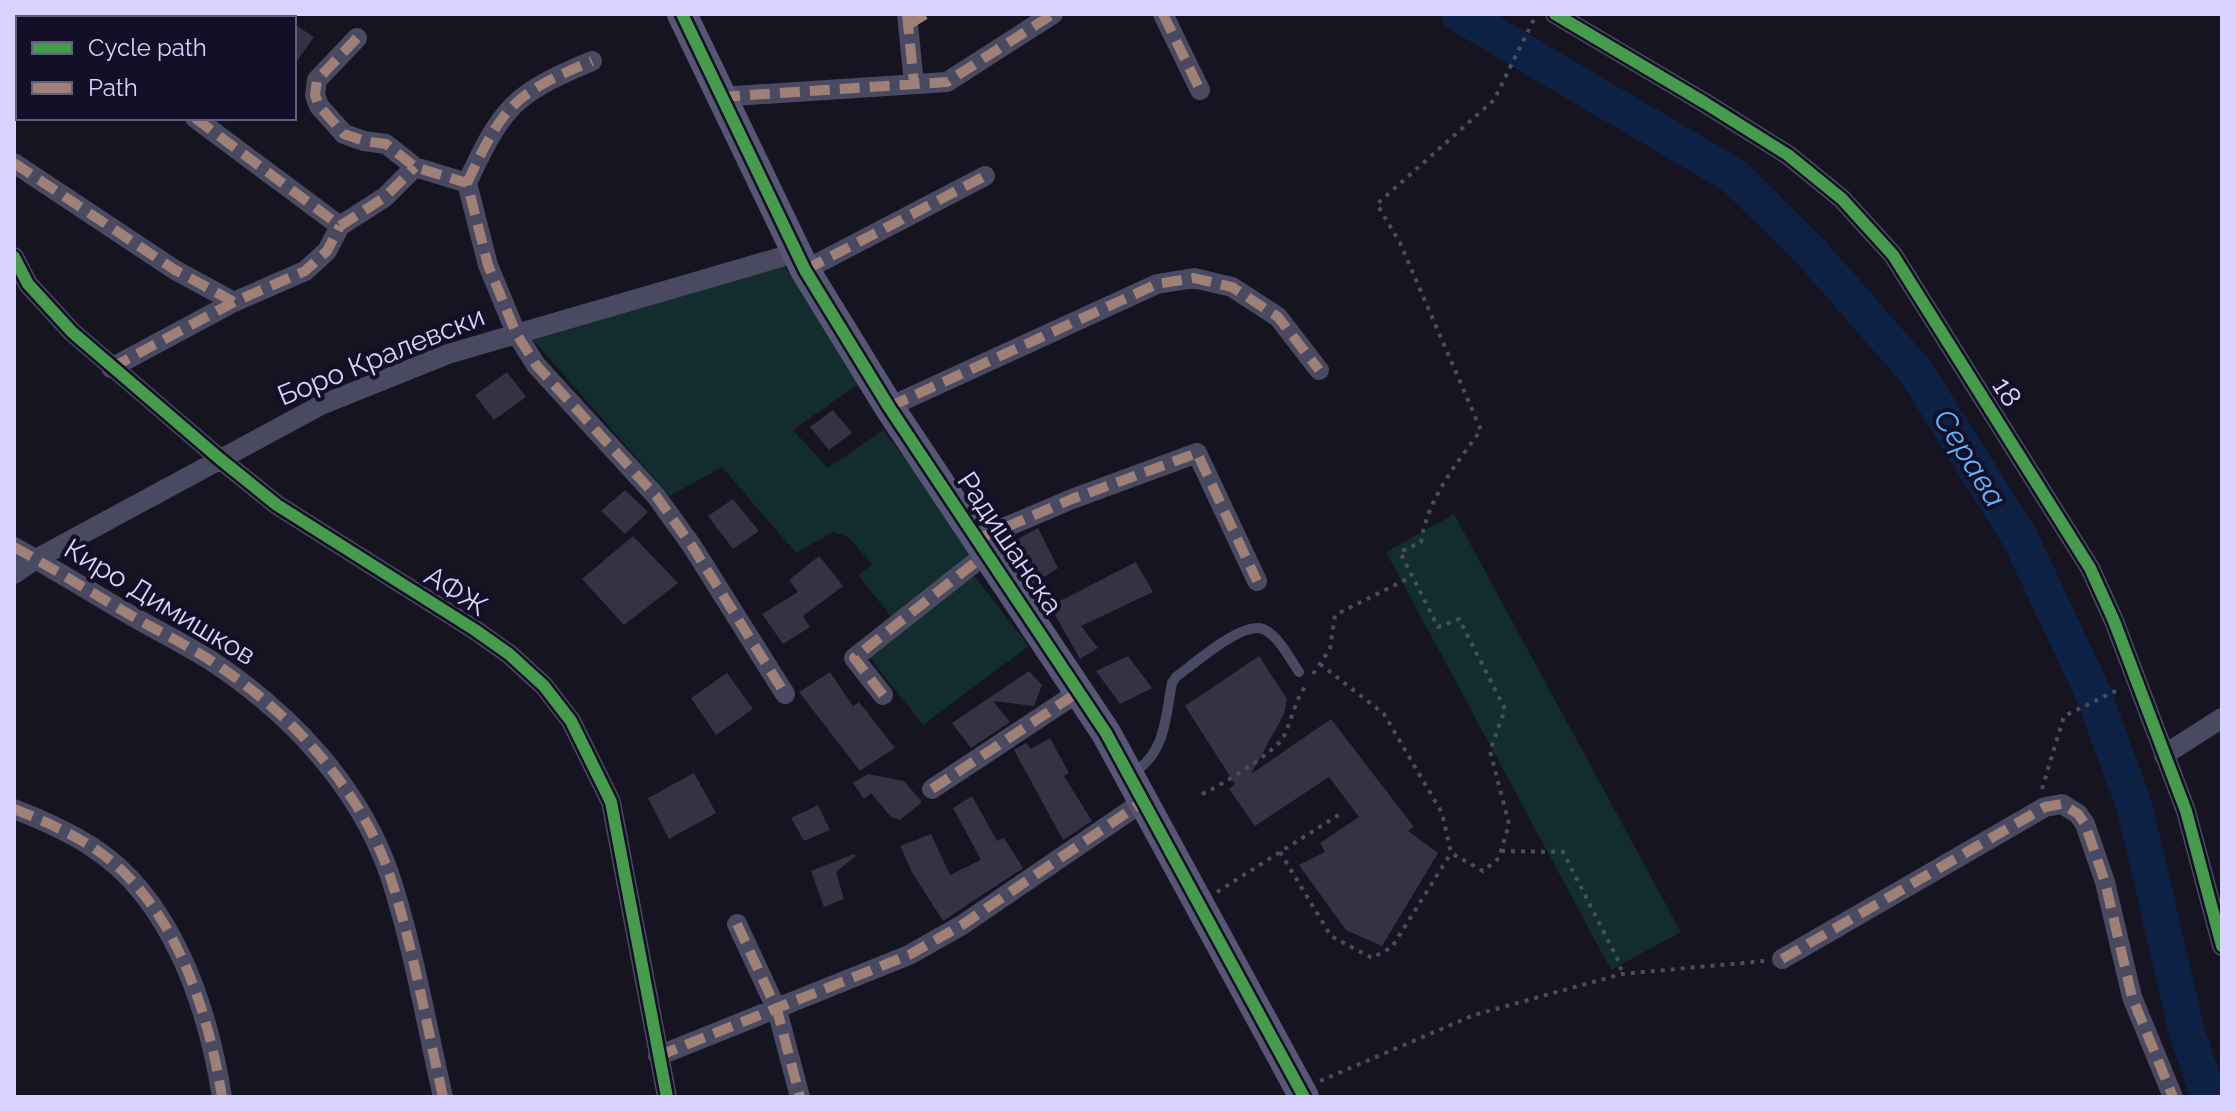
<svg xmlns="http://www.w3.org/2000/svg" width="2236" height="1111" viewBox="0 0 2236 1111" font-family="Raleway,sans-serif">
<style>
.green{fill:#132c2d}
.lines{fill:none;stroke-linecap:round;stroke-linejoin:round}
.river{stroke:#0d2144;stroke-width:36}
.building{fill:#343243}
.path{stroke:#44505f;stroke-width:4;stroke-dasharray:4 6;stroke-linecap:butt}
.lane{stroke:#4a4962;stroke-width:10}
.street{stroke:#4a4962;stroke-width:20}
.secondary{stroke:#575674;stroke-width:30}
.quiet{stroke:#9e8076;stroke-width:10;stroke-dasharray:20 10;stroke-linecap:butt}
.cycleway-casing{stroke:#130f26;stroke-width:17}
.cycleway{stroke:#469c4c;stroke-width:12}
.labels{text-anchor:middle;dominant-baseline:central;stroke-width:8;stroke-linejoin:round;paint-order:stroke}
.street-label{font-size:28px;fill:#d9d4ff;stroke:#130f26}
.water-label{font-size:30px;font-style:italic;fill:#62b6ff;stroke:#130f26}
</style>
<rect width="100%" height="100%" fill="#161421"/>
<path class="green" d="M784,266L863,381L793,430L828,468L883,430L975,550L893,619L858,575L872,564L848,537L833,532L796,553L722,467L670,496L533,340Z
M1454,514L1681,932L1611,970L1386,552Z
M972,573L1029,646L923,725L868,656Z"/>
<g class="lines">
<path class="river" d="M1459,14L1734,176L1811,252L1916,372L2020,538L2093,693L2135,808L2186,1029L2209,1097"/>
</g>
<path class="building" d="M294,24L314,37L294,65Z
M507,372L526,397L494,420L475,395Z
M833,410L852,433L829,450L810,427Z
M625,490L648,512L625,534L601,511Z
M733,499L759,531L733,549L708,516Z
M1038,528L1058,568L1030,586L1007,545Z
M633,536L678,583L624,625L582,579Z
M819,556L843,586L803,616L810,627L783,644L762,614L798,592L789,580Z
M1136,562L1153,592L1081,626L1098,648L1080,659L1050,606Z
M1128,656L1152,688L1120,704L1096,671Z
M1259,656L1287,699L1284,714L1251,774L1331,719L1414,827L1408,831L1438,853L1382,946L1346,930L1299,865L1325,852L1320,843L1359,817L1329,777L1255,826L1229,789L1235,784L1185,706Z
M1029,671L1042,685L1034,706L993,701L1010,722L971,748L952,723Z
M830,672L853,706L859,702L895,748L860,771L799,692Z
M727,673L753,709L716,735L691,698Z
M1050,738L1069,773L1064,776L1092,821L1063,840L1014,750L1026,743L1031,749Z
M694,773L716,813L669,839L648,798Z
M868,774L904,781L922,802L900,820L891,817L871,793L864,799L853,783Z
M972,796L997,841L1004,838L1023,868L943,921L913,874L900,846L931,834L950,875L981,860L953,808Z
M818,805L830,830L804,841L791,818Z
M854,854L856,856L836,872L844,899L824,907L811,871Z"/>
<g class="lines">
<path class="path" d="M1320,664L1384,714L1442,813L1451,853L1483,871L1499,858L1509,824L1490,751L1505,709L1459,619L1438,627L1400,552L1421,542C1427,500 1456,464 1481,430L1400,243L1377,204L1494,100L1535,17
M1313,674L1330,649L1335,615L1411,577
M2042,789L2064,716L2120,689
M1202,794C1219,787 1277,751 1284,736C1292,719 1295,701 1306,685
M1501,851L1563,852L1619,962L1622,974
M1280,852L1331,936L1372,958L1392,947L1451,853
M1217,892L1340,814
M1320,1081L1474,1015L1622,974L1764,961"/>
<path class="lane" d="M1133,773C1166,752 1165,719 1172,683L1176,677C1194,664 1242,621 1263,629C1278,635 1290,659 1299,672"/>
<path class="street" d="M907,14L914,84
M1163,14L1200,90
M1555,14L1705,103L1788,155L1842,199L1893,255L2090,568L2114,621L2186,811L2222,946
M357,38L317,80L315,95L319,106L344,134L364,141L386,144L415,167L467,183L488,265L516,333L536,365L656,496L692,546L785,694
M14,46L18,31
M720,97L947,82L1053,14
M195,118L340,226L385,197L415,167
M14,163L175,270L234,302
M467,183C503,106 513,94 592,61
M14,257L28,284L72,332L220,459L277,505L475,630L509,654L544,686L571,721L611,802L667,1097
M805,270L985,176
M111,368L234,302L305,271L327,251L340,226
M889,407L1157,284L1194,278L1232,287L1278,317L1319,370
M978,539L1072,499L1197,453L1257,581
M14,547C56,570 97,596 139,620C164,634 190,647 213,662C290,713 358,785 389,873C413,945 426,1023 443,1097
M14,574L36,559L321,405L448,354L795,253
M883,695L854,658L987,553
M2164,755L2222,718
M932,789L1080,691
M14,809C40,819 69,832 92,847C172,898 208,1008 222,1097
M737,924L777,1010L800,1097
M1782,959L2045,807L2062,804L2078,814L2085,824L2105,882L2132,997L2173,1097
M658,1056L909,955L962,925L1144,801"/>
<path class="secondary" d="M682,14L805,270L889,407L1106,733L1304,1097"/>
<path class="quiet" d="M907,14L914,84
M1163,14L1200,90
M22,18L24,14
M908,25L926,14
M357,38L317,80L315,95L319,106L344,134L364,141L386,144L415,167L467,183L488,265L516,333L536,365L656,496L692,546L785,694
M14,46L18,31
M720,97L947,82L1053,14
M195,118L340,226L385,197L415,167
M14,163L175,270L234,302
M467,183C503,106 513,94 592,61
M805,270L985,176
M111,368L234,302L305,271L327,251L340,226
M889,407L1157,284L1194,278L1232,287L1278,317L1319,370
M978,539L1072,499L1197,453L1257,581
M14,547C56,570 97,596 139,620C164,634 190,647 213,662C290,713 358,785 389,873C413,945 426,1023 443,1097
M883,695L854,658L987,553
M932,789L1080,691
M14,809C40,819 69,832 92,847C172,898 208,1008 222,1097
M737,924L777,1010L800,1097
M1782,959L2045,807L2062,804L2078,814L2085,824L2105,882L2132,997L2173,1097
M658,1056L909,955L962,925L1144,801"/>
<g class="cycleway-casing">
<path id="cycleway" d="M682,14L805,270L889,407L1106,733L1304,1097
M1555,14L1705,103L1788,155L1842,199L1893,255L2090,568L2114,621L2186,811L2222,946
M14,257L28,284L72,332L220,459L277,505L475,630L509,654L544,686L571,721L611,802L667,1097"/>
</g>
<use href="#cycleway" class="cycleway"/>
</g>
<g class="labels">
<g class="street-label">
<text transform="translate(381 356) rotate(-22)">Боро Кралевски</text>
<text transform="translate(2007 392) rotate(58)">18</text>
<text transform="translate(1010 543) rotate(56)">Радишанска</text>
<text transform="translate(456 591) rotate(32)">АФЖ</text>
<text transform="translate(160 602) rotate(31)">Киро Димишков</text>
</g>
<g class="water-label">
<text transform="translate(1970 458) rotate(58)">Серава</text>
</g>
</g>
<rect width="2236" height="1111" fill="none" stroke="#d9d4ff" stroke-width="32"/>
<rect x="16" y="16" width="280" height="104" fill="#130f26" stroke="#625e7d" stroke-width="2"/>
<rect x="32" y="42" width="40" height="12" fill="#469c4c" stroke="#625e7d" stroke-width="2"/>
<text x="88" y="56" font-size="24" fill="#d9d4ff">Cycle path</text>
<rect x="32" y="82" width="40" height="12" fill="#9e8076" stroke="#625e7d" stroke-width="2"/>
<text x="88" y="96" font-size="24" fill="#d9d4ff">Path</text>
</svg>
